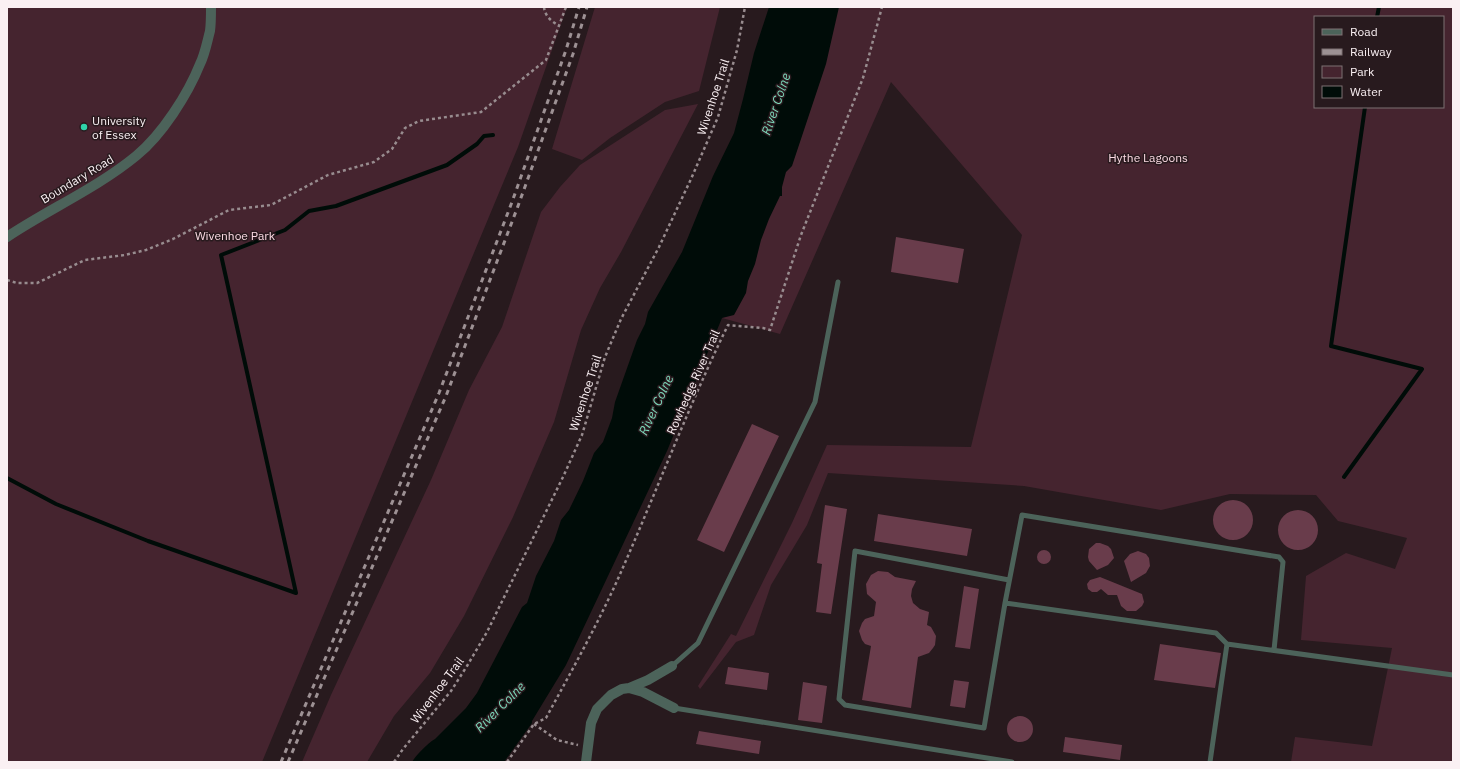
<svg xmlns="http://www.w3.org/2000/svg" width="1460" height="769" viewBox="0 0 1460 769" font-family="'IBM Plex Sans',sans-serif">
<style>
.green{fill:#45242f;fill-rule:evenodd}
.water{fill:#000c08}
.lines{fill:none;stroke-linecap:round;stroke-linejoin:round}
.stream{stroke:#000c08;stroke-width:4}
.building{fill:#693c4b}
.path{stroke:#988c8f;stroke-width:2.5;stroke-dasharray:3 3;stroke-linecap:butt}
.service{stroke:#4c635a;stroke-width:5}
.minor{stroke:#4c635a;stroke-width:10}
.tertiary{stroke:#4c635a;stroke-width:10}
.rail{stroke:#9d9194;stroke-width:3;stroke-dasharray:5 5;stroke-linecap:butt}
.poi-dot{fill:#2fd4aa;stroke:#281a1e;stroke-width:1.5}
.labels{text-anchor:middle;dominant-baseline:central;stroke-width:3;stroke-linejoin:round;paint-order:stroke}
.street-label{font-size:12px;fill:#faf0f3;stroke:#281a1e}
.poi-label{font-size:12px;fill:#faf0f3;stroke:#281a1e;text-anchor:start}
.park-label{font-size:12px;fill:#fad9e2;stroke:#281a1e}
.water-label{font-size:13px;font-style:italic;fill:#7dd8ba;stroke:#281a1e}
</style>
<rect width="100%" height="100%" fill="#281a1e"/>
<path class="green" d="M7,7H567L518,147L262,762H7Z
M595,7H720L699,91L665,102L610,138L582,160L552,149Z
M811,7H1453V762H1291L1295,737L1372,746L1392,648L1301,640L1306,576L1346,553L1395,569L1407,538L1338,521L1316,495L1230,494L1161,510L1024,486L828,473L807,525L771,585L754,635L736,642L700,689L698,686L731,634L736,636L792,523L827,445L971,447L1022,235L891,82L780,334L722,318ZM1315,17H1443V107H1315Z
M698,104L621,252L600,288L581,330L554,422L513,517L464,616L430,673L394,716L367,762H302L331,695L431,480L469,390L502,327L541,212L560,187L580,165L665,110Z"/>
<path class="water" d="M769,7H839L826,64L792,166L786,172L782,187V196H780L769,219L761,240L755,264L748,281L746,293L734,315L722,318L667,451L566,665L532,721V723L504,762H412C416,755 428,743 435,739L466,708L477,693L522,607L527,603L536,576L554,541L561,520L569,510L583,481L594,453L603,442L612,418L615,402L637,340L645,324L648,312L682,252L713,176L734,133L743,99L754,53Z"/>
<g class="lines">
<path class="stream" d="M1377,17L1379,7
M1344,477L1422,369L1331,346L1365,107
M7,478L56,504L148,541L296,593L221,255L285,230L309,211L336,206L447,165L477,144L484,136L493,135"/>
</g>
<path class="building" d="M896,237L964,249L958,283L891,272Z
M752,424L779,436L724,552L697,540Z
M1213 520a20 20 0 1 1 40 0a20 20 0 1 1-40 0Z
M825,505L847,509L831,614L816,612L822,564L817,563Z
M1278 530a20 20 0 1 1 40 0a20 20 0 1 1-40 0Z
M878,514L972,529L967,556L874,541Z
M1096,543H1100L1108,546L1111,549L1114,558L1108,565L1097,570L1089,561L1088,557L1089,549Z
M1037 557a7 7 0 1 1 14 0a7 7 0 1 1-14 0Z
M1138,551L1146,554L1149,558L1150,566L1146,573L1131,582L1124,561L1130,554Z
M878,571L888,572L895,577L916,581L912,589L911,596L913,603L920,609L929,612L927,625L931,627L936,636L935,645L933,648L929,653L918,657L911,708L862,700L871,646L865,644L862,640L859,631L862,623L865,619L874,616L876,602L867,594L866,584L871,575Z
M1100,577L1142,594L1144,602L1142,606L1136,611H1127L1121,606L1117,595H1108L1101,589L1097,592H1092L1088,589L1087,584L1090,580Z
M964,586L979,589L970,649L955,647Z
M1160,644L1221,653L1215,688L1154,680Z
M728,667L769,673L767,690L725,684Z
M954,680L969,682L965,708L950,706Z
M803,682L827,686L822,723L798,720Z
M1007 729a13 13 0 1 1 26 0a13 13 0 1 1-26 0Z
M699,731L761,741L759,754L696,744Z
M1065,737L1122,745L1120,760L1063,752Z"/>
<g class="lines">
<path class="path" d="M544,7C545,16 551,21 558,25
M7,280L17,283H37L85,260L125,255L146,250L173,239L229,210L271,205L328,175L374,162L392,149L405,128L419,121L481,112L546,60L566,7
M534,724L557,740L578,745
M394,762L403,749L451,691L467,666L487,632L563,477L582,435L605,357L621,319L659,247L691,179L718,117L737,50L745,7
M507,762L534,724L546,718C572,670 599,622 621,572C657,490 689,405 728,325L763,328L770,330L801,235L863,78L882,7"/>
<path class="service" d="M1005,603L984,728L845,705L839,699L855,551L1009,580
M1227,644L1216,633L1005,603L1022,515L1279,557L1283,562L1274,650
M672,666L698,643L815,402L838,282
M674,708L1012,762
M1210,762L1227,644L1453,675"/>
<path class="minor" d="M7,237C49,209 97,188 136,156C162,135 188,94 200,64C205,54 207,42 210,31C211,24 211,15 211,7"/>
<path class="tertiary" d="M629,688L648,680L672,666
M586,762L591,723L597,709L611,695L622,689L629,688L643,692L674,708"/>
<path class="rail" d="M281,762L439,393L512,202L566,50L579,7
M288,762L446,396L518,206L573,54L587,7"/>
</g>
<circle class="poi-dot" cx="84" cy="127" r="4"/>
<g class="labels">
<g class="street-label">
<text transform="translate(713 97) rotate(-72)">Wivenhoe Trail</text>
<text transform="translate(77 179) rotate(-31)">Boundary Road</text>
<text transform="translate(693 382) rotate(-66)">Rowhedge River Trail</text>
<text transform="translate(585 393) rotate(-72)">Wivenhoe Trail</text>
<text transform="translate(437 690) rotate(-53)">Wivenhoe Trail</text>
</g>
<g class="poi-label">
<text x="92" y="120">University<tspan x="92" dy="14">of Essex</tspan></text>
</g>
<g class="park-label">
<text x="1148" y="157">Hythe Lagoons</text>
<text x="235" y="235">Wivenhoe Park</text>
</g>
<g class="water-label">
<text transform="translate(776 104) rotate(-71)">River Colne</text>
<text transform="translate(656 405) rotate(-65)">River Colne</text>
<text transform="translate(500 707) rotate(-45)">River Colne</text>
</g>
</g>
<rect width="1460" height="769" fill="none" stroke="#faf0f3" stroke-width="16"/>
<rect x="1314" y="16" width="130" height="92" fill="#281a1e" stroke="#7c7073"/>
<rect x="1322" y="29" width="20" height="6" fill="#4c635a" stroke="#7c7073"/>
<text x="1350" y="36" font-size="12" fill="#faf0f3">Road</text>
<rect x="1322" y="49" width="20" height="6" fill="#9d9194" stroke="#7c7073"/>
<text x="1350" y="56" font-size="12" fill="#faf0f3">Railway</text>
<rect x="1322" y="66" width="20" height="12" fill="#45242f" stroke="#7c7073"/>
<text x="1350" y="76" font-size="12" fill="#faf0f3">Park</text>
<rect x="1322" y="86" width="20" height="12" fill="#000c08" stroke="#7c7073"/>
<text x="1350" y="96" font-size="12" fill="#faf0f3">Water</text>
</svg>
